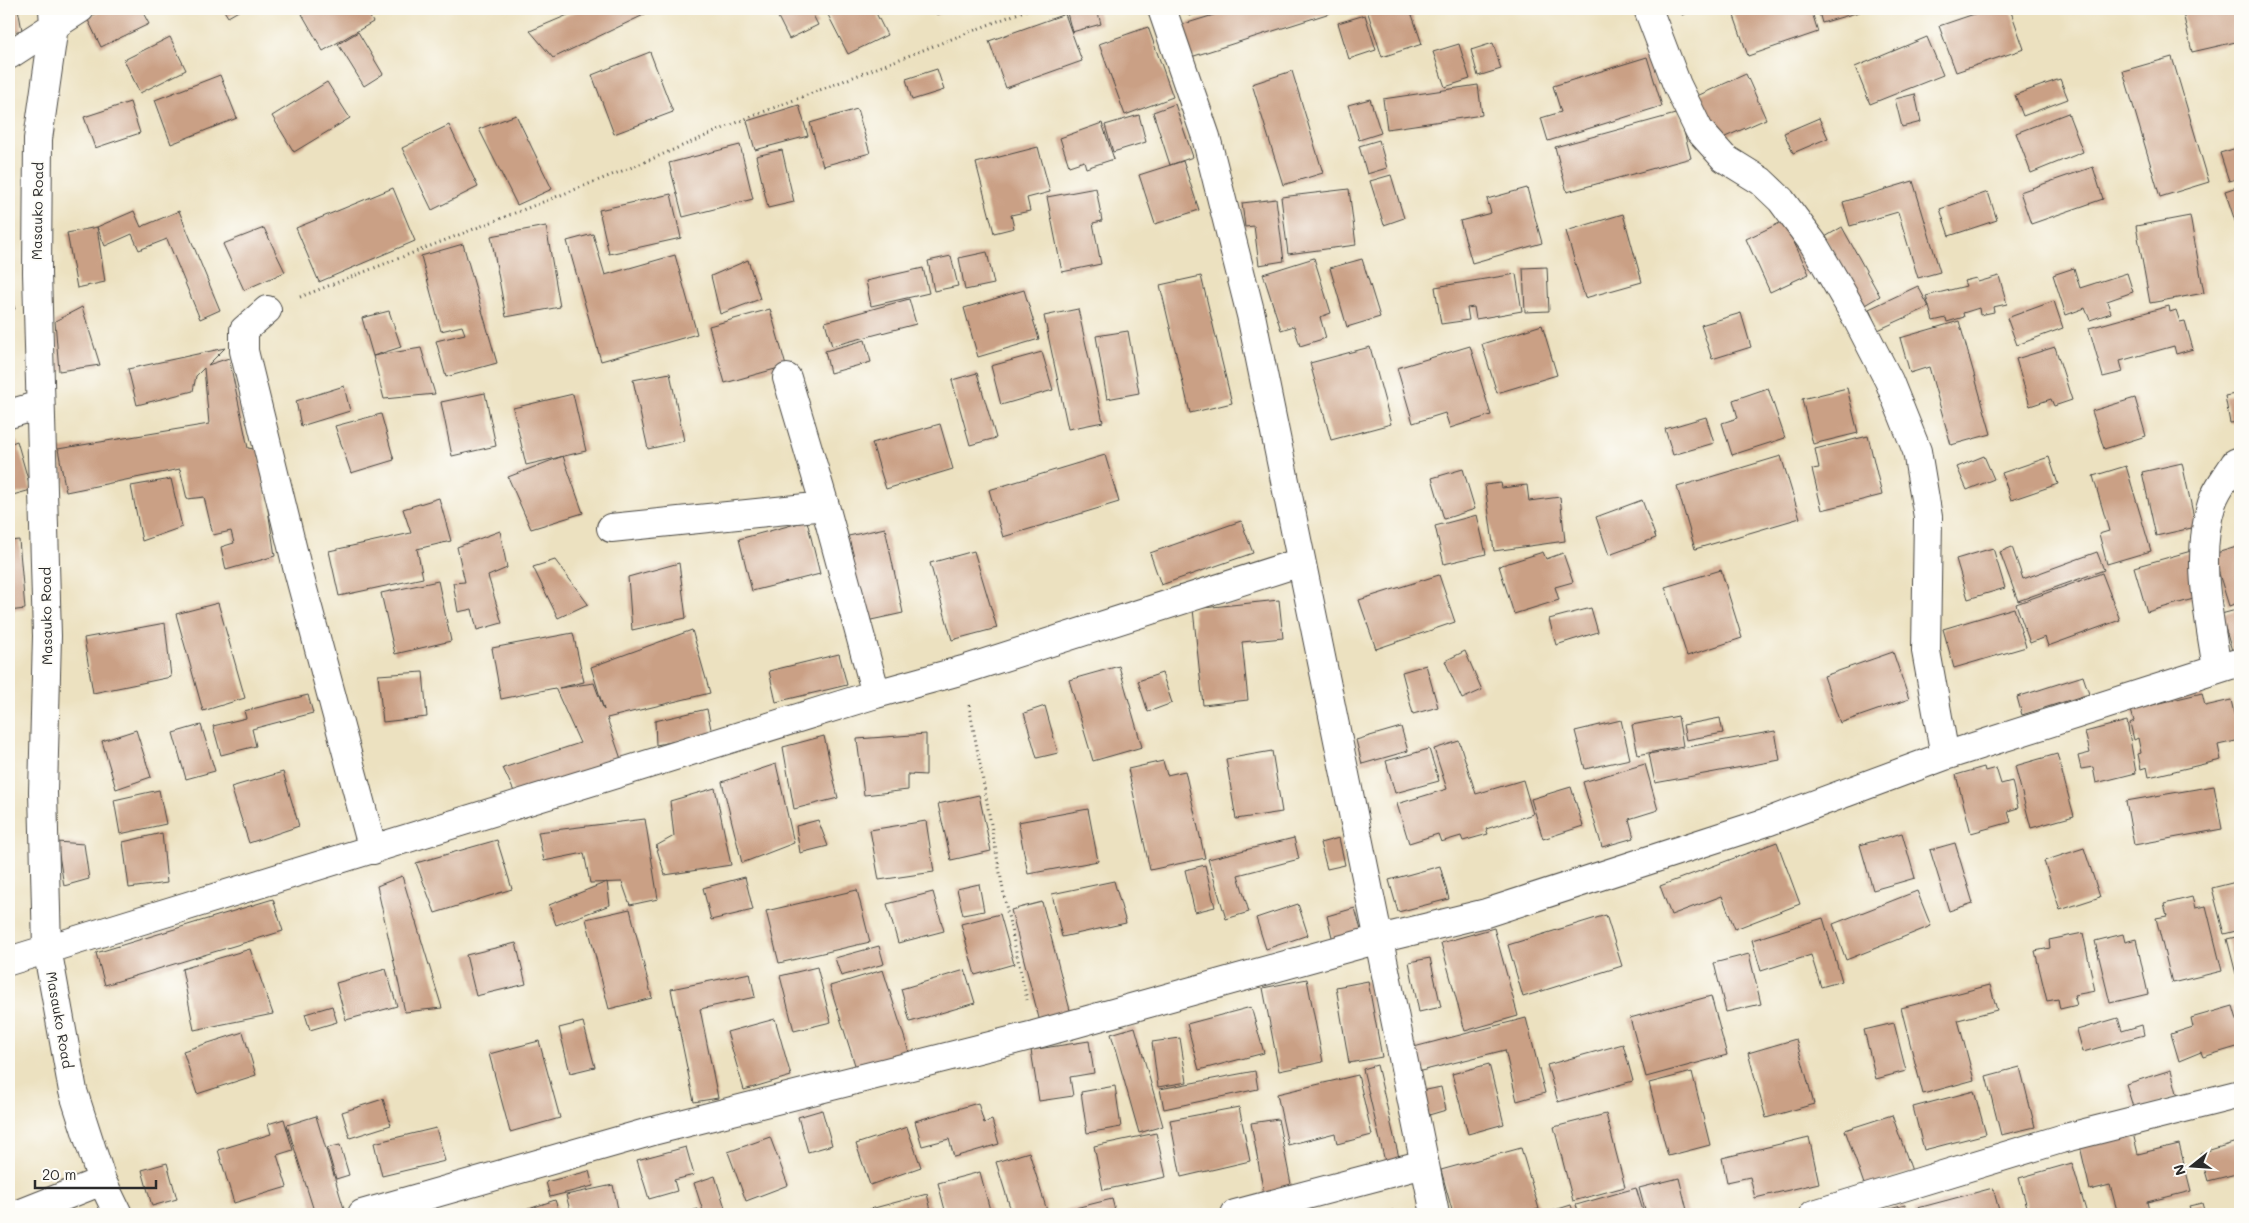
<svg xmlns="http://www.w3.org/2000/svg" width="2249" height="1223" viewBox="0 0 2249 1223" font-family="Mali,sans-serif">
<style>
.building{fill:#caa085}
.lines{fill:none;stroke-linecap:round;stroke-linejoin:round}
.minor-casing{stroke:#484641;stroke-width:30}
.path{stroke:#484641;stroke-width:3;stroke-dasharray:1 4;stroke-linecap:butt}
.minor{stroke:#fff;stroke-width:28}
.labels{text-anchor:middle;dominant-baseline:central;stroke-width:4;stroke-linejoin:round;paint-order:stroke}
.street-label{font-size:14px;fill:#2b2b2b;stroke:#fdfcf7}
</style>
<rect width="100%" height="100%" fill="#fdfcf7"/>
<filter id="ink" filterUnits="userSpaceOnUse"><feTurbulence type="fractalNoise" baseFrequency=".02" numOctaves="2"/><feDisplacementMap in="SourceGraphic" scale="10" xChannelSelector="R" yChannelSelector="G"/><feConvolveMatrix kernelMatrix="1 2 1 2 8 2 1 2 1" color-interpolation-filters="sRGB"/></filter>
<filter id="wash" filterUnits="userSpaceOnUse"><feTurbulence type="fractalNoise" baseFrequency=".0096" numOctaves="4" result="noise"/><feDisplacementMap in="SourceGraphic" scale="20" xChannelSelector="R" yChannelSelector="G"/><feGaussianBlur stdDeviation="1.12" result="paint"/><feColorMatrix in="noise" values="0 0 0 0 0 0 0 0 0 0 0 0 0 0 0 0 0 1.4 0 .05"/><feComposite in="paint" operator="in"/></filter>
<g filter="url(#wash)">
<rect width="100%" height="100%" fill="#ece1c0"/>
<g id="blocks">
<path class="building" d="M9,9H18L22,30L9,33Z
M106,9H141L149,24L101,47L87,18Z
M223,9H242L228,17Z
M310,9H365L373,22L323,51L302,14Z
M582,9H651L652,11L553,58L530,31Z
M774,9H810L818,25L789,39Z
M825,9H874L887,35L848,54Z
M934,9H949L937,15Z
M1066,9H1097L1101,24L1072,32Z
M1187,9H1210L1189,16Z
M1233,9H1329L1330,13L1191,57L1181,25Z
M1370,9H1410L1422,44L1382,57L1367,10Z
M1680,9H1699L1682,15Z
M1735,9H1811L1818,32L1748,56L1732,10Z
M1818,9H1869L1822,23Z
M1989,9H2010L2024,49L1956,72L1939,26Z
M2182,9H2240V41L2192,52Z
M1065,14L1082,61L1006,88L989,41Z
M1365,15L1376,50L1349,59L1338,23Z
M1148,27L1173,97L1125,115L1099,44Z
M358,32L383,74L364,86L338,44Z
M170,37L186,70L140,93L124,60Z
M1927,37L1943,75L1870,104L1855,67Z
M1493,43L1501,69L1478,76L1471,50Z
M1459,44L1470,79L1445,87L1433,52Z
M650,52L673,112L614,134L592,75Z
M1647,57L1662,106L1548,141L1541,118L1561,112L1553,86Z
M2172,57L2209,182L2160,197L2123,71Z
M937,69L944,90L912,100L906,79Z
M1292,71L1323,173L1283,185L1252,84Z
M1746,74L1766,119L1716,141L1697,96Z
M220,75L237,118L171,144L155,100Z
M2060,79L2068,99L2023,116L2015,95Z
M327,82L350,118L294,152L272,116Z
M1478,85L1482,115L1387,129L1383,99Z
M1915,94L1921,122L1902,127L1895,99Z
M1370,99L1381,133L1359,140L1348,105Z
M130,102L140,133L95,148L84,117Z
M1175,104L1193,157L1170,165L1153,112Z
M799,105L808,136L755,150L747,121Z
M857,109L870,153L823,166L810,123Z
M1679,113L1691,158L1567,192L1555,147Z
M2068,113L2083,152L2031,173L2016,133Z
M516,115L552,189L517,205L479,129Z
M1139,115L1146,142L1113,152L1105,125Z
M1819,118L1828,138L1793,153L1784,133Z
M1102,123L1114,159L1086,168L1084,161L1069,166L1060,138Z
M449,125L478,187L432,210L402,148Z
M1379,140L1387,168L1367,174L1359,146Z
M740,145L753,199L683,217L669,163Z
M1038,147L1050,192L1027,198L1030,211L1011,215L1014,228L994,233L976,163Z
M2240,147V178L2229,181L2220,153Z
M782,150L794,202L768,208L756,156Z
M1183,161L1199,210L1155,224L1139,175Z
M2093,167L2103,199L2031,224L2020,192Z
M1391,175L1404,218L1384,225L1370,181Z
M1913,181L1940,272L1918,278L1898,212L1850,226L1843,202Z
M2240,186V236L2225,191Z
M393,188L415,241L319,282L296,228Z
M1096,188L1102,221L1093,223L1101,264L1062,272L1047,197Z
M1527,188L1542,243L1472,263L1460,221L1491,213L1487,199Z
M1349,189L1356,245L1288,254L1281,197Z
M1988,192L1997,220L1949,236L1940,209Z
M671,194L681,238L609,254L599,210Z
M1276,199L1284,261L1259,265L1254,226L1245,227L1242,203Z
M134,211L141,227L179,211L220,310L200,319L167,239L139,250L132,234L105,246L97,227Z
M1623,214L1642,282L1585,298L1566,231Z
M2190,216L2204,293L2150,303L2136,226Z
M1784,221L1809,274L1770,292L1746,239Z
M546,226L560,307L506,317L491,236Z
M97,227L105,282L77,288L67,233Z
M1842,227L1880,296L1863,306L1825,237Z
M264,228L285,272L244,290L223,244Z
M593,234L605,275L675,255L697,334L601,361L567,241Z
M463,244L497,363L446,377L436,341L465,334L462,326L441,331L421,256Z
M987,252L994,284L965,290L959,258Z
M951,256L958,286L934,291L928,261Z
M1314,258L1331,313L1320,317L1326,338L1300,346L1294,326L1281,330L1263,274Z
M1362,259L1380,317L1347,327L1330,268Z
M748,260L760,299L720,314L711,276Z
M1547,267L1549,311L1525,312L1523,268Z
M923,268L929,293L871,306L866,281Z
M2074,268L2080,288L2127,273L2133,292L2107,301L2111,313L2090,320L2085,308L2066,315L2053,275Z
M1516,274L1522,311L1476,319L1474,307L1467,308L1469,320L1441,324L1435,287Z
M1201,276L1232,403L1190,413L1160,285Z
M1999,276L2007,304L1993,307L1994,312L1980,315L1979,308L1963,313L1964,317L1947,322L1946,318L1933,321L1926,296L1966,286L1964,281L1976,278L1978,282Z
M1918,286L1929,307L1878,330L1869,309Z
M1024,290L1039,339L978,357L964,308Z
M9,294L15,309L9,312Z
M909,299L916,324L832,346L825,322Z
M2054,301L2063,328L2017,345L2007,318Z
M2169,306L2170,312L2176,310L2180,322L2185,321L2193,349L2176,354L2174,346L2120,361L2123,372L2103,377L2089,328Z
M82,307L100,365L59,371L55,321Z
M770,309L786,366L725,383L709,326Z
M1078,309L1103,422L1068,429L1044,316Z
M389,311L401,347L373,356L362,318Z
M1741,313L1751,347L1712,359L1701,325Z
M1959,321L1991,434L1951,445L1929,367L1910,373L1900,338Z
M1542,325L1557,375L1497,393L1482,344Z
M1128,331L1139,393L1107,399L1096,336Z
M865,340L871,362L830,373L825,351Z
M1470,346L1491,415L1450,428L1445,413L1413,423L1397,368Z
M1370,347L1391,424L1331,440L1310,363Z
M2055,347L2072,400L2054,406L2051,399L2030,406L2016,359Z
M225,348L208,365L229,358L248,448L259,450L275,556L226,570L221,547L234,543L231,531L213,535L204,497L187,499L180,469L66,492L58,449L209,424L204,368L196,376L193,391L137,405L128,369Z
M421,348L435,394L384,399L373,356Z
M1042,352L1053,390L1001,405L991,366Z
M670,373L684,441L648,449L633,380Z
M977,373L996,438L970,445L952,380Z
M344,386L350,411L301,426L296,401Z
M1768,388L1785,438L1732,455L1722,423L1738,418L1733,400Z
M1847,388L1858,433L1813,444L1802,399Z
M485,393L496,446L452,456L441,402Z
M2240,393V422L2230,423L2225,396Z
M573,394L586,451L526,465L513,408Z
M2135,398L2146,436L2104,449L2092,411Z
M381,414L394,460L351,473L335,426Z
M1706,417L1714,443L1673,455L1665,429Z
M940,424L953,469L886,489L872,443Z
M1868,436L1882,495L1822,510L1812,469L1819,468L1815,449Z
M17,441L31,490L9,496V444Z
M1105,455L1119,502L1003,537L989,490Z
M563,456L583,513L531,529L508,477Z
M1781,456L1800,518L1695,549L1677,487Z
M1984,456L1994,479L1967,490L1957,467Z
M2049,457L2058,484L2011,500L2002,473Z
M2182,463L2196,527L2156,536L2142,472Z
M2126,466L2151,551L2107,564L2099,534L2109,531L2093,476Z
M1463,469L1475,509L1444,519L1432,478Z
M171,479L182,527L142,541L131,486Z
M1501,483L1502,488L1527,485L1529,501L1560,497L1565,541L1494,551L1485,485Z
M439,498L451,541L417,549L423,578L339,596L329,551L411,533L403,509Z
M1642,500L1656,538L1609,555L1596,517Z
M1477,515L1486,554L1444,564L1435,526Z
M807,521L820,574L752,591L739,539Z
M1241,521L1253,553L1161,585L1150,553Z
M885,528L903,613L862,622L844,537Z
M500,531L507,568L488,576L502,623L477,630L472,609L458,612L453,583L465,582L457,547Z
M19,540L25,609L9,611V541Z
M2240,546V602L2229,606L2213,554Z
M2012,547L2023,579L2097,552L2104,570L2018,601L2000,552Z
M1993,548L2005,588L1968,599L1956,559Z
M974,551L997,628L952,640L930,563Z
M2191,551L2204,596L2147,612L2134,567Z
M1543,552L1546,559L1563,553L1573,582L1555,587L1559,600L1514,614L1499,566Z
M555,560L588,604L558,618L533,567Z
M679,563L686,618L632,630L628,577Z
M1721,570L1742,638L1687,656L1665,587Z
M2102,573L2120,620L2048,646L2045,637L2030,643L2016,604Z
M1439,575L1455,622L1376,649L1359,600Z
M438,581L451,641L395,654L381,593Z
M1279,600L1283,638L1242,642L1248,700L1203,705L1193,609Z
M218,603L245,698L203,711L176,614Z
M1591,608L1598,632L1556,645L1549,619Z
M2014,608L2026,647L1954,668L1943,629Z
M2240,609V652L2233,654L2221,614Z
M165,623L171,677L93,693L84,638Z
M692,630L710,693L607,718L622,762L519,802L503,768L580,743L555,688L501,699L492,648L573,633L584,682L559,688L594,683L604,710L591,667Z
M1465,651L1482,690L1462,699L1445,661Z
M1893,652L1909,699L1840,723L1824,676Z
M839,654L847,685L776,702L769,671Z
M1426,665L1438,707L1413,714L1402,672Z
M1119,666L1142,747L1093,761L1069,680Z
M423,672L427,717L383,722L378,675Z
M1162,673L1172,703L1148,712L1138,681Z
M2083,676L2089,694L2022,715L2017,697Z
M2202,693L2205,706L2231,700L2240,740L2218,745L2221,760L2149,777L2147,767L2141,769L2138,754L2141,753L2138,738L2134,740L2130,723L2134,721L2131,710Z
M308,695L313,713L252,729L256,746L221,755L213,726L246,718L244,711Z
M1045,706L1058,753L1037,758L1024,713Z
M707,709L712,734L656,745L655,721Z
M1678,716L1683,746L1638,755L1632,725Z
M1720,718L1723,733L1686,740L1683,725Z
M1621,720L1630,759L1585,769L1575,731Z
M2127,721L2136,773L2096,783L2093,767L2081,769L2078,756L2090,753L2085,732Z
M201,725L215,771L186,779L173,733Z
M1401,727L1408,751L1362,764L1356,740Z
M136,730L151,777L116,789L102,741Z
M1775,731L1780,760L1655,783L1649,754Z
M926,734V775L908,774V790L864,795L857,739Z
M824,736L838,798L794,809L783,747Z
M1459,741L1476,794L1523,780L1533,814L1486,829L1488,834L1463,841L1461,836L1441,842L1438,834L1409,843L1397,804L1447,789L1434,749Z
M1429,749L1439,781L1395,793L1386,761Z
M1272,751L1282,812L1236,819L1226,759Z
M2057,754L2074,816L2031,828L2015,766Z
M1163,761L1167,775L1185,771L1205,858L1150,870L1128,769Z
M776,764L794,843L742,863L722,782Z
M1645,764L1658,810L1629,819L1634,838L1602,847L1583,782Z
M1984,767L1985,771L1996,768L2001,784L2012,781L2018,808L2008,811L2011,822L1971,833L1956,775Z
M283,772L299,826L249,843L231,787Z
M2214,786L2222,829L2134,845L2126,801Z
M1571,787L1583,826L1543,839L1531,799Z
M715,788L731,865L665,875L656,846L674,836L670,801Z
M159,790L166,824L120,834L114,800Z
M979,795L991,851L951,860L938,804Z
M1088,809L1098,861L1028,874L1018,822Z
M645,819L658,899L630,905L622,882L590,883L584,853L544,861L538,832Z
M818,820L828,846L800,853L796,826Z
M926,821L934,872L879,880L870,830Z
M162,833L167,883L129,888L123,842Z
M1902,833L1915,878L1873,890L1860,845Z
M1294,838L1299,859L1238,875L1249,912L1226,919L1208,859Z
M1339,838L1345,865L1327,869L1320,843Z
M497,840L512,889L435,913L416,863Z
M57,842L84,844L89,879L64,886Z
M1777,842L1800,904L1735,929L1722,896L1671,915L1660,886Z
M1955,843L1973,903L1949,911L1930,850Z
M2084,848L2100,897L2060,910L2044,861Z
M1205,865L1215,907L1195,912L1185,870Z
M1440,866L1449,899L1398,912L1389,880Z
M402,876L442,1008L405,1012L377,886Z
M745,877L753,910L711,920L703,888Z
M1114,881L1126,923L1062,937L1052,894Z
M2240,881V930L2224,934L2212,888Z
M607,882L610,905L556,925L549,905Z
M979,884L984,911L963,915L957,889Z
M857,890L870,942L779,963L766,911Z
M1917,891L1931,926L1846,960L1833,924Z
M933,892L944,931L898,943L887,904Z
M2192,897L2195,908L2206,906L2222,971L2172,983L2156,918L2167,916L2164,904Z
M273,899L283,931L105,985L96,953Z
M1042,902L1071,1014L1040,1022L1011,910Z
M1298,904L1308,935L1266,949L1256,918Z
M1355,908L1362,934L1333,941L1327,916Z
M630,909L652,998L609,1009L586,919Z
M1000,914L1014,964L975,975L961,924Z
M1606,915L1622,966L1523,997L1508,945Z
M1823,918L1842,981L1821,987L1811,955L1761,971L1752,940Z
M1494,928L1518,1016L1465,1031L1441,943Z
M2083,933L2095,991L2074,995L2077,1005L2060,1009L2058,999L2047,1001L2035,951L2050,948L2049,940Z
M2123,934L2125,942L2136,939L2148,994L2110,1003L2095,941Z
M2240,936V973L2236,974L2227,939Z
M516,943L526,984L476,996L466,955Z
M879,946L884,964L841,976L835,958Z
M250,949L273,1014L194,1030L182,969Z
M1749,954L1761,1004L1726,1012L1714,963Z
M1430,958L1441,1007L1419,1012L1409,962Z
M817,967L831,1022L794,1031L780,976Z
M386,969L397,1006L346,1020L336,983Z
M883,970L909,1052L856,1068L830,986Z
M965,970L975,1003L910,1022L901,989Z
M750,973L755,997L700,1009L718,1098L694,1102L671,989Z
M1307,979L1323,1062L1279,1071L1263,988Z
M1368,981L1382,1057L1349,1063L1336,987Z
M1990,985L1997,1010L1958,1020L1974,1080L1923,1094L1901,1008Z
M1711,996L1727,1055L1646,1077L1630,1018Z
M332,1006L337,1022L310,1030L305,1014Z
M2233,1006L2240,1030V1046L2203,1057L2201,1052L2179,1061L2171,1034L2193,1027L2191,1018Z
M1251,1007L1264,1053L1199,1070L1187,1024Z
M1526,1018L1545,1093L1517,1101L1505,1050L1417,1072L1410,1048Z
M2118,1018L2122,1031L2142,1025L2144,1035L2083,1052L2077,1030Z
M775,1019L791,1076L744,1090L727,1032Z
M583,1022L595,1067L570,1073L559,1028Z
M1894,1023L1906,1071L1876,1079L1864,1030Z
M1135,1027L1163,1126L1139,1133L1111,1034Z
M243,1032L256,1075L197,1094L183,1051Z
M1180,1038L1187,1082L1158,1087L1152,1042Z
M1796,1039L1814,1104L1766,1118L1748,1053Z
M539,1041L560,1118L510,1132L489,1054Z
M1089,1041L1094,1073L1070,1077L1073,1096L1039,1101L1031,1050Z
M1623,1044L1633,1081L1558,1102L1547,1065Z
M1489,1064L1504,1124L1468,1134L1452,1074Z
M1377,1065L1401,1166L1387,1170L1363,1069Z
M2020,1067L2035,1127L2001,1135L1986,1076Z
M2171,1070L2178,1097L2134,1110L2126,1084Z
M1255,1071L1258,1089L1164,1109L1160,1089Z
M1692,1072L1710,1145L1668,1156L1649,1083Z
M1358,1075L1372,1135L1337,1144L1335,1133L1288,1145L1277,1094Z
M1115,1086L1121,1127L1087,1133L1081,1092Z
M1441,1087L1446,1110L1429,1115L1422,1091Z
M1974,1091L1986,1134L1924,1150L1913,1107Z
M383,1099L391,1125L350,1138L342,1112Z
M978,1103L984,1123L992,1120L999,1144L954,1157L949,1139L922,1146L915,1121Z
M1239,1107L1250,1161L1181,1177L1170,1120Z
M822,1110L832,1145L808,1152L798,1117Z
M1606,1114L1625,1187L1573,1201L1554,1127Z
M1892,1115L1912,1171L1865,1187L1845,1130Z
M316,1116L345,1212L337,1214H315L287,1125Z
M284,1119L293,1150L277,1155L287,1187L234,1203L218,1150L271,1134L268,1124Z
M1278,1119L1292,1189L1264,1194L1251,1123Z
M907,1127L921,1167L870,1185L856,1144Z
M436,1128L445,1161L382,1176L374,1143Z
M1156,1133L1166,1177L1103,1190L1094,1146Z
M2133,1133L2138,1154L2179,1144L2191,1191L2147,1202L2149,1210L2133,1214H2118L2110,1185L2090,1190L2080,1146Z
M770,1137L788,1185L746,1201L728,1152Z
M1809,1137L1819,1183L1755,1198L1750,1177L1727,1182L1722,1158Z
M2240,1141V1173L2208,1181L2200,1153Z
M340,1145L349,1175L336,1179L327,1148Z
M686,1147L694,1175L674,1180L677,1191L649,1199L637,1160Z
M1521,1148L1539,1209L1520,1214H1453L1441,1170Z
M1029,1152L1048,1214H1012L996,1162Z
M167,1163L177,1199L152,1206L142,1170Z
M2072,1163L2087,1214H2029L2019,1178Z
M589,1171L593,1186L550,1197L546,1182Z
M980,1172L991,1214H946L938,1183Z
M715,1176L727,1214H704L694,1183Z
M1679,1178L1688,1214H1646L1639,1188Z
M613,1185L619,1214H571L566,1195Z
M1636,1188L1644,1214H1579L1576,1205Z
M1993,1188L2000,1214H1916L1914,1209Z
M927,1194L932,1214H864L863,1211Z
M1112,1199L1116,1214H1060L1059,1212Z
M555,1200L560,1214H514Z
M2202,1203L2205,1214H2192L2189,1206Z
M1571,1205L1574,1214H1542Z
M1905,1205L1907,1214H1871Z
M698,1209L700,1214H680Z
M1393,1210L1394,1214H1378Z"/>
</g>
</g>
<g filter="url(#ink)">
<use href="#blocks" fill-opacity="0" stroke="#484641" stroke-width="1"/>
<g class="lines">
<g class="minor-casing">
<path id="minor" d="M53,9L54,26L38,139L37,273L47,636L43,792L47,948L73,1091L102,1181L118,1214
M1162,9L1206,137L1251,315L1435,1214
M1648,9L1677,85L1699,130L1724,158L1761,181L1781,200L1813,243L1856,317L1889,381L1917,451L1928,517L1926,651L1945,756
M9,55L80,9
M267,310L244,330V351L297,567L373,850
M787,378L825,506L876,694
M9,414L40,405
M611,528L825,506
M2217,669C2209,615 2195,556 2212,503C2216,489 2228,475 2235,463L2240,461
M9,961L876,694L963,670L1301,562
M19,1214L102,1181
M362,1214L653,1131L1034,1035L1379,939L1486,913L1770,821L1945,756L2240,662
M1235,1214L1424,1164
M1814,1214L2061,1139L2240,1094"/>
</g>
<path class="path" d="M300,297L640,164L750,117L1029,9
M969,705L1007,911L1027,1000"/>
<use href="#minor" class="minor"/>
</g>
</g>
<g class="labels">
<g class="street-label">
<text transform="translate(37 211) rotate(-89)">Masauko Road</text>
<text transform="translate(46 616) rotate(-91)">Masauko Road</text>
<text transform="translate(60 1020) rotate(80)">Masauko Road</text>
</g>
</g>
<rect width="2249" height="1223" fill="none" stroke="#fdfcf7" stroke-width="30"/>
<g transform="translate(2192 1166) rotate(253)" stroke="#fdfcf7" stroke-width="4" paint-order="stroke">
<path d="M0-4L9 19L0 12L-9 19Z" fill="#2b2b2b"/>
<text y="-8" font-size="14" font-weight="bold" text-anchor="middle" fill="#2b2b2b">N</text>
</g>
<path d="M35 1180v8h121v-8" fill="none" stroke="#2b2b2b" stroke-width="2.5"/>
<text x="42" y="1180" font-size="15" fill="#2b2b2b" stroke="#fdfcf7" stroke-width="4" paint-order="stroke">20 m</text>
</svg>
